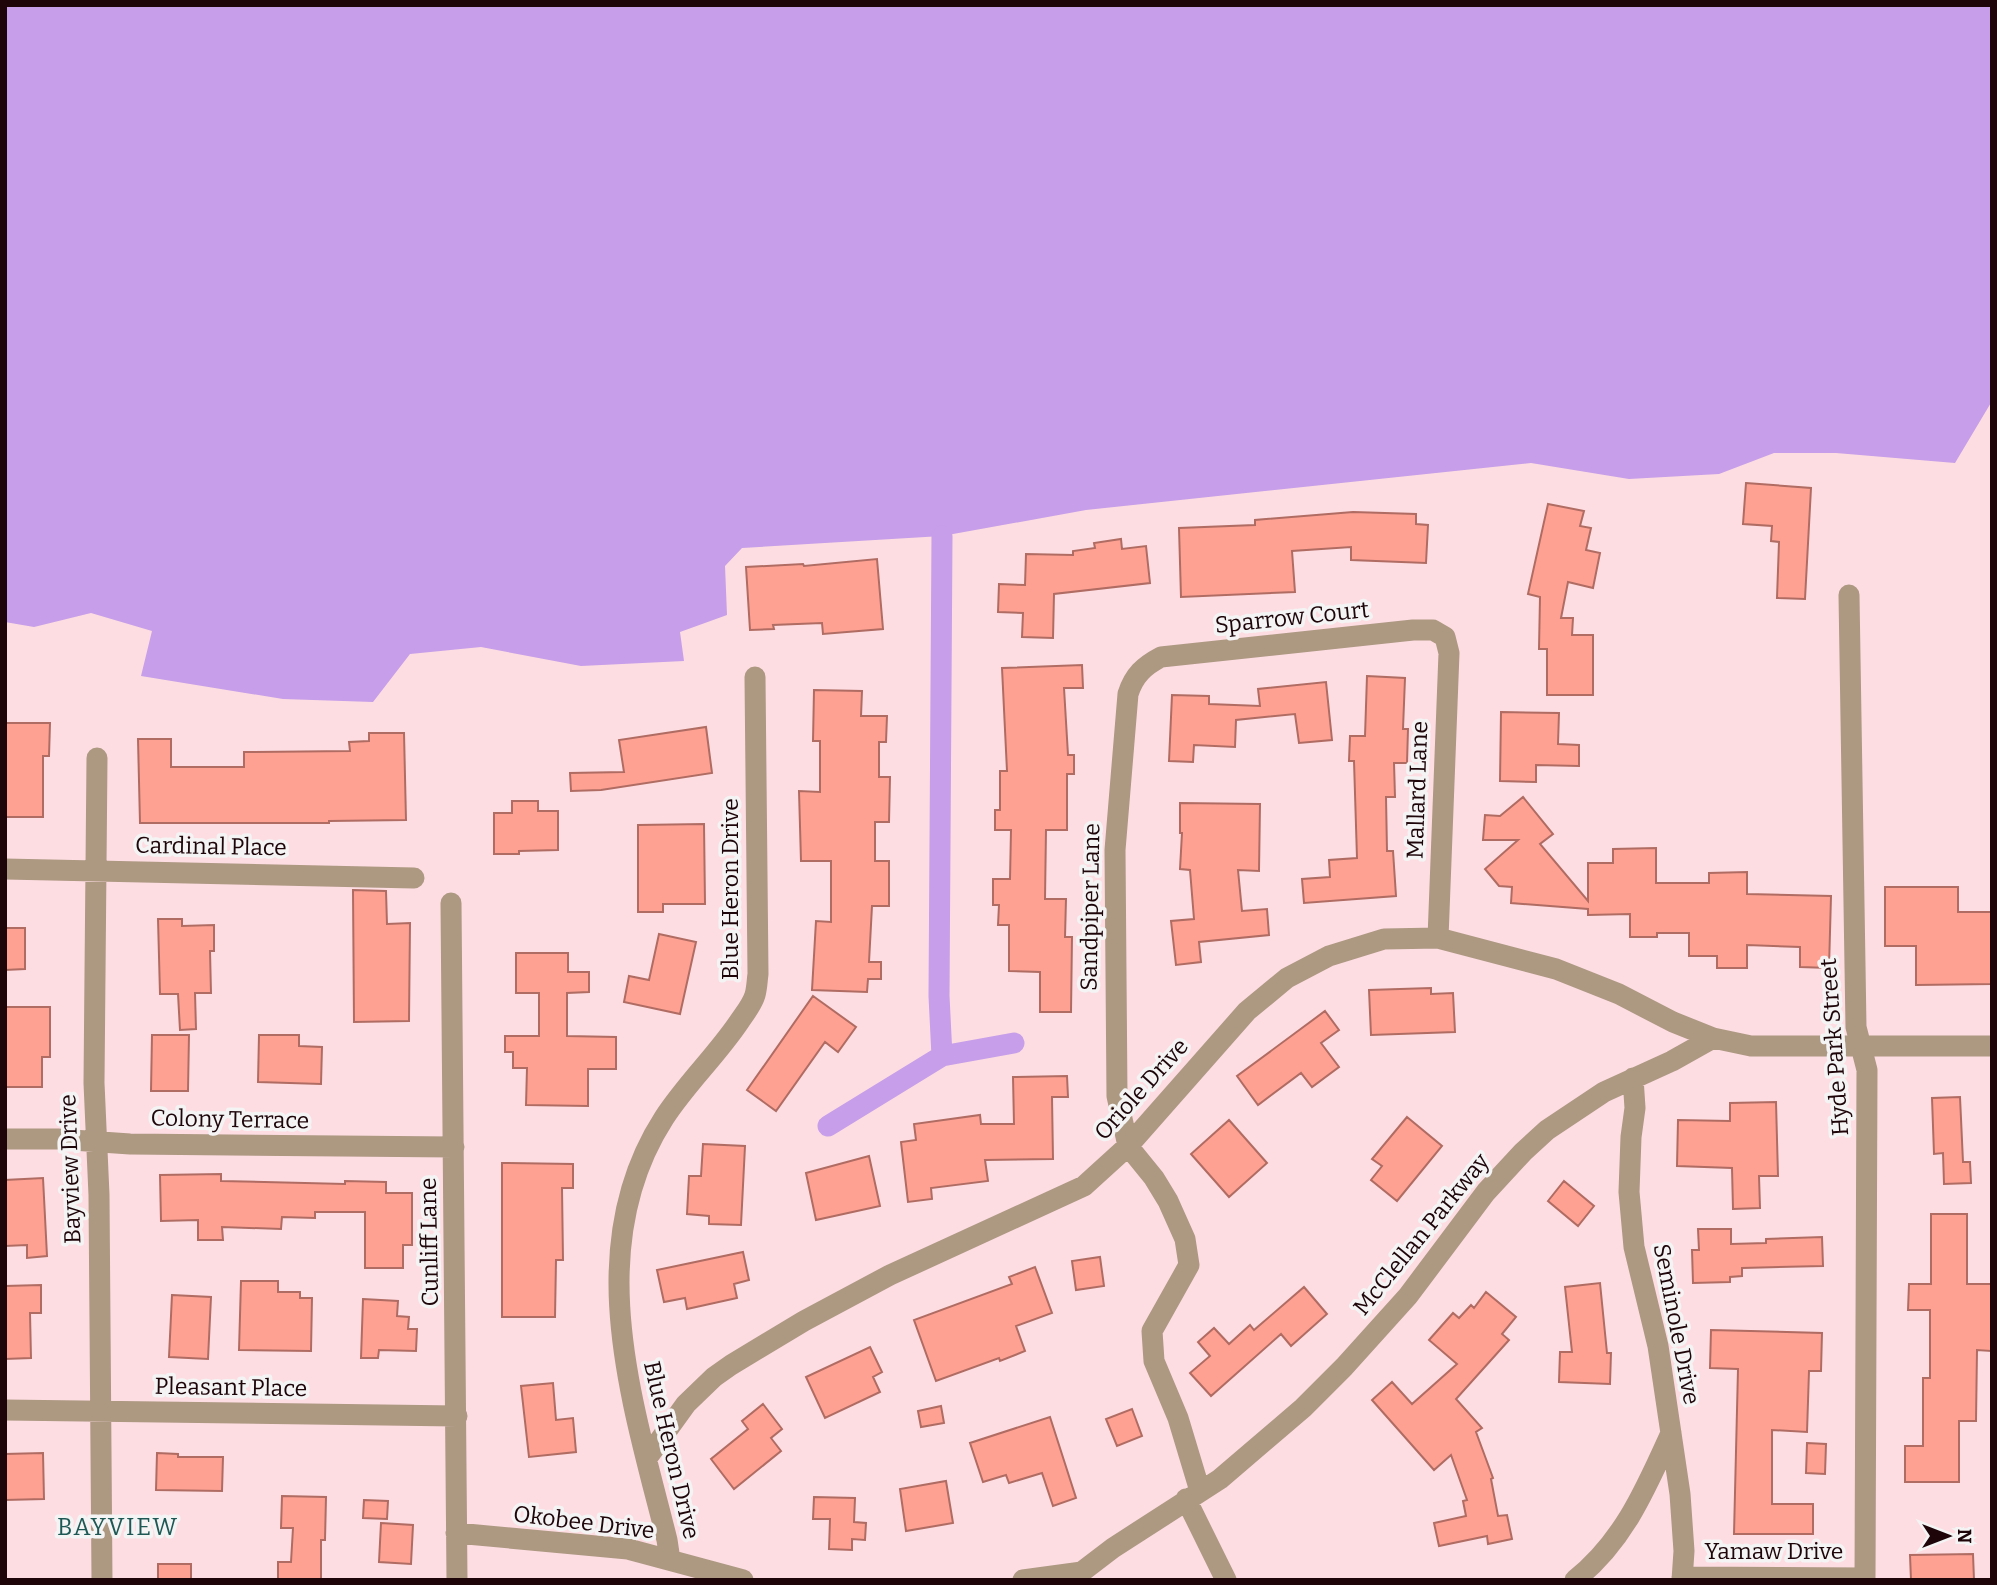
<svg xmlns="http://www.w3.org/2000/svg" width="1997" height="1585" viewBox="0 0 1997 1585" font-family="Bitter,serif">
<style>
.water{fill:#c69ee9}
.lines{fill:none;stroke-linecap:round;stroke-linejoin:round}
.canal{stroke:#c69ee9;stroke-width:21}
.building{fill:#fea193;stroke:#b06c62;stroke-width:2}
.minor{stroke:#ad9882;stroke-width:21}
.labels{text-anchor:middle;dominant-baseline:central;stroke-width:7;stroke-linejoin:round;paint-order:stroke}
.street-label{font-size:23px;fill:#1d050a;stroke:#f4f4f4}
.neighbourhood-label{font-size:24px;letter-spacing:2px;fill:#1e5854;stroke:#f4f4f4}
</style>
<rect width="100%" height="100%" fill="#fddde2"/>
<path class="water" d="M5,5H1992V401L1955,463L1836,453H1774L1719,474L1629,479L1531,463L1086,510L942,536L742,548L725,566L727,615L680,632L684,661L581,666L481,647L410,654L373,702L283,699L141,676L152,631L91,613L34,627L5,622Z"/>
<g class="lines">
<path class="canal" d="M942,536L939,996L942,1056
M828,1126L942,1056L1014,1043"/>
</g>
<path class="building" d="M1746,483L1811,488L1805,599L1777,598L1779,542L1771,541L1772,526L1743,524Z
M1548,504L1584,511L1580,526L1591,528L1586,550L1600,553L1593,588L1568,582L1561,618H1573L1572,635H1593V695H1547V649H1539L1540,597L1528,594Z
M1353,512L1416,514V524L1428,525L1426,563L1351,560V547L1292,551L1295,592L1181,597L1179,528L1255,525V520Z
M1121,539L1122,549L1146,546L1150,583L1054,594L1053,638L1022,637L1023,613L998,612L999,584L1025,585L1026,554L1073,555V551L1095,548L1094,543Z
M877,559L883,629L823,634L822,623L773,625L774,629L750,630L746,567L803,564L804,566Z
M1082,665L1083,688H1064L1068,755H1074V774H1067V830H1046L1045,899H1066L1065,937H1072L1071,1012H1040V972L1009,971V925H998L999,905H993V879H1010L1011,830H995V810H1000V771H1007L1002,668Z
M1367,676L1405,678L1403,729H1408L1407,763H1394L1395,797H1386L1387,851H1393L1396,896L1304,903L1302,879L1330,877L1329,860L1357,858L1354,761H1349L1350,736H1365Z
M1326,682L1332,740L1299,743L1295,714L1236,720L1235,747L1194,745L1193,762L1169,761L1172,695L1209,696V704L1260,706L1258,689Z
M814,690L862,691L861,716H887L886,742H879V777H890L889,822H875V861H889V906H872L869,962H881V979H868L867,992L812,990L816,921L831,922V861H801L799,791L820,792V741H813Z
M1501,712L1559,713L1558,744L1579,745V766L1536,765V782L1500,781Z
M5,723H50L49,756H43V817H5Z
M706,727L712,773L601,790L571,791L570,773L624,772L619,740Z
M369,733H404L406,820L329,821V823H140L138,739H171V767H244V752L350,751L349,742L369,741Z
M1523,797L1553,834L1540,844L1588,901V863H1613V849L1656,848V883H1709V873L1747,872V894L1831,896L1829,968L1800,967V947L1747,945V968H1717V956H1689V933H1657V937H1630V914L1588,915V909L1511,903L1512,887L1499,886L1485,869L1518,840H1483L1485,815L1500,816Z
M512,801H538V811H558V850L519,851V854H494V813H512Z
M1180,803L1260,804L1259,871L1238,870L1242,911L1267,909L1269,935L1199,942L1201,962L1176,965L1171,921L1194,919L1190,870L1180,869L1182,833H1180Z
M704,824L705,904H663V912H638V825Z
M1885,887H1958V912H1991L1992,984L1916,985V946H1885Z
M353,890L386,891L387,924L410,923L409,1021L354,1022Z
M158,919H182V926L214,925V951H210L211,993H195L196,1029L180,1030L178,994H160Z
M5,928H25V969L5,970Z
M659,934L696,942L680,1014L624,1002L629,976L649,980Z
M516,953H568V972H589V992L567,993V1036L616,1037V1069H588V1106L526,1105L527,1068H513V1052H505V1036H539V993H516Z
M1431,988V994L1453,993L1455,1032L1371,1035L1369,990Z
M813,996L856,1027L838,1052L825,1042L776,1111L747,1090Z
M5,1007H50V1057H42V1087H5Z
M1325,1011L1339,1030L1321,1043L1339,1067L1312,1087L1301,1073L1258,1105L1237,1076Z
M152,1035H189L188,1091H151Z
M259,1035H299V1046L322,1047L321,1084L258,1082Z
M1067,1076L1068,1097H1052L1053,1159L985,1160L988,1181L931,1188L932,1199L908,1202L901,1142L916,1140L914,1124L980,1115L981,1124H1014L1013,1077Z
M1960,1097L1963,1162H1970L1971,1183L1944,1184L1943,1153L1934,1154L1932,1098Z
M1776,1102L1778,1176H1759L1760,1208L1733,1209L1732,1168L1677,1166L1678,1120L1730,1121V1103Z
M1407,1117L1442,1146L1397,1201L1371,1180L1382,1166L1372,1159Z
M1229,1120L1267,1163L1229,1197L1191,1154Z
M703,1144L745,1146L741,1225L709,1224V1216L687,1214L689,1176H701Z
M869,1156L880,1206L816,1220L806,1173Z
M502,1163L573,1164V1188H562L563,1260H556L555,1317H502Z
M221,1174V1181L345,1184V1181L386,1182V1193H412V1245H403V1268H365V1212H315V1218L282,1217L281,1229L222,1227L223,1240H198V1220L161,1221L160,1175Z
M43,1178L47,1256L27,1258V1245L5,1246V1180Z
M1564,1181L1594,1206L1578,1226L1548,1201Z
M1931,1214H1967V1284H1992L1991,1351L1977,1350L1976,1421H1959V1482H1905V1446H1923V1378H1930V1310H1908L1909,1284H1931Z
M1698,1229H1731V1244L1766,1243V1239L1822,1237L1823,1266L1742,1268V1276L1730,1277V1282L1693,1283L1692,1250H1699Z
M743,1252L749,1280L734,1284L737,1298L687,1309L685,1298L664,1302L657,1270Z
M1100,1257L1104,1286L1076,1290L1072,1261Z
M1035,1267L1052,1313L1016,1326L1025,1351L1000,1361L999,1358L936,1381L914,1320L1012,1284L1009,1277Z
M241,1281H278V1292H300V1298H312L311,1351L239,1350Z
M1600,1283L1607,1353H1611L1610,1384L1559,1382L1560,1352H1572L1565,1287Z
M41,1285V1313H30L31,1358L5,1359V1286Z
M1304,1287L1327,1314L1291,1346L1281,1334L1211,1396L1190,1373L1210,1356L1198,1342L1214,1328L1229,1344L1250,1325L1254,1330Z
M1486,1292L1516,1317L1502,1334L1509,1340L1456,1399L1482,1428L1476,1432L1493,1478L1491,1479L1498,1516L1507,1515L1512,1539L1488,1544L1487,1536L1439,1546L1434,1523L1466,1516L1463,1501L1467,1500L1451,1455L1434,1470L1372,1400L1392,1382L1412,1404L1457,1364L1429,1340L1453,1313L1459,1318L1471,1305L1474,1308Z
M172,1295L211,1297L208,1359L169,1357Z
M363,1299L398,1301L397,1316L409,1317L408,1329H417L416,1351L379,1350L378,1358H361Z
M1711,1330L1822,1333L1821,1371H1809L1807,1432L1772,1430V1504H1813V1534H1734L1738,1369L1710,1368Z
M870,1347L882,1372L873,1377L880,1392L825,1418L806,1377Z
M553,1383L556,1420L573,1418L576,1452L529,1457L521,1386Z
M763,1404L782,1429L771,1438L781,1451L734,1489L711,1459L748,1429L742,1421Z
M941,1406L944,1423L921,1427L918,1411Z
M1132,1409L1142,1436L1117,1446L1106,1419Z
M1050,1417L1076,1498L1053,1506L1042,1473L1009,1483L1006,1475L983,1482L970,1443Z
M1807,1443L1826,1444L1825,1474L1806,1473Z
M43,1453L44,1499L5,1500V1454Z
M157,1453L178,1454V1457H223L222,1491L156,1490Z
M946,1481L953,1523L906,1531L900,1489Z
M282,1496L326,1497L325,1540H321V1580H278V1562H291L293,1528H281Z
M814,1497L855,1498L854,1522L866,1523L865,1540L852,1539V1550L829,1549L830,1519H813Z
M364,1500L388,1501L387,1519L363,1518Z
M381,1523L413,1525L411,1564L379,1562Z
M1973,1554L1974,1580H1911L1910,1555Z
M158,1564H191V1580H158Z"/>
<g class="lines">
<path class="minor" d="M1849,595L1856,1027L1867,1070L1865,1580
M97,758L94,1083L99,1195L102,1580
M5,869L414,878
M451,903L457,1580
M1633,1078L1635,1108L1631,1137L1629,1192L1634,1247L1658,1346L1680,1494L1684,1551L1682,1580
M5,1139H58L130,1144L454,1147
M5,1410L457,1416
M647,1458L686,1404L714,1377L731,1365L804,1321L890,1275L1084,1186L1128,1146L1247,1011L1287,978L1329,956L1384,939L1438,938L1556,969L1619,994L1673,1022L1713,1038
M1200,1491L1178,1418L1154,1361L1152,1331L1189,1265L1185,1239L1168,1201L1154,1178L1128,1146L1117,1096L1115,850L1128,694C1134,675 1144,666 1161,657L1413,630H1433L1445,637L1449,653L1438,938
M1186,1499L1226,1580
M456,1533L628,1549L743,1580
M670,1560L667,1540C633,1404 580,1248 664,1118C686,1084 716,1056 739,1022C745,1013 752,1005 755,995C757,988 757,981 758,974L755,677
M1682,1577L1865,1578
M1023,1580L1082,1572
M1071,1580L1113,1548L1220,1479L1303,1408L1344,1367L1408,1296L1486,1192L1523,1152L1547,1130L1604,1092L1672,1061L1713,1038L1751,1046H1992
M1575,1580C1624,1541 1646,1488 1671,1433"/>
</g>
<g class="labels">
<g class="street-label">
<text transform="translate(1292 617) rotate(-6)">Sparrow Court</text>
<text transform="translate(1417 790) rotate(-88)">Mallard Lane</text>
<text transform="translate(211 846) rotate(1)">Cardinal Place</text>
<text transform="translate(730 889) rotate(-90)">Blue Heron Drive</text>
<text transform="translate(1090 907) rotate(-89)">Sandpiper Lane</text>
<text transform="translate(1834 1047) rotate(-94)">Hyde Park Street</text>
<text transform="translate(1141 1089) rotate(-48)">Oriole Drive</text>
<text transform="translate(230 1119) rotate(1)">Colony Terrace</text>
<text transform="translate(70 1169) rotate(-92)">Bayview Drive</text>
<text transform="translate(1421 1234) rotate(-51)">McClellan Parkway</text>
<text transform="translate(429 1242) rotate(-91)">Cunliff Lane</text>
<text transform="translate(1677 1324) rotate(79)">Seminole Drive</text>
<text transform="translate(231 1387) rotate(1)">Pleasant Place</text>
<text transform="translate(672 1450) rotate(77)">Blue Heron Drive</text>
<text transform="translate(584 1522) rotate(7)">Okobee Drive</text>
<text x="1774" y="1551">Yamaw Drive</text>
</g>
<g class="neighbourhood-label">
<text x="118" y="1527">BAYVIEW</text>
</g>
</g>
<rect width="1997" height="1585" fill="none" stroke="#1d050a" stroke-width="14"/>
<g transform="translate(1948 1536) rotate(90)" stroke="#f4f4f4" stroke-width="5" paint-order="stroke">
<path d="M0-5L12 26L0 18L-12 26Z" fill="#1d050a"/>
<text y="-10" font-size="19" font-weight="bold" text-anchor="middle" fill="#1d050a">N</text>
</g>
</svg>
